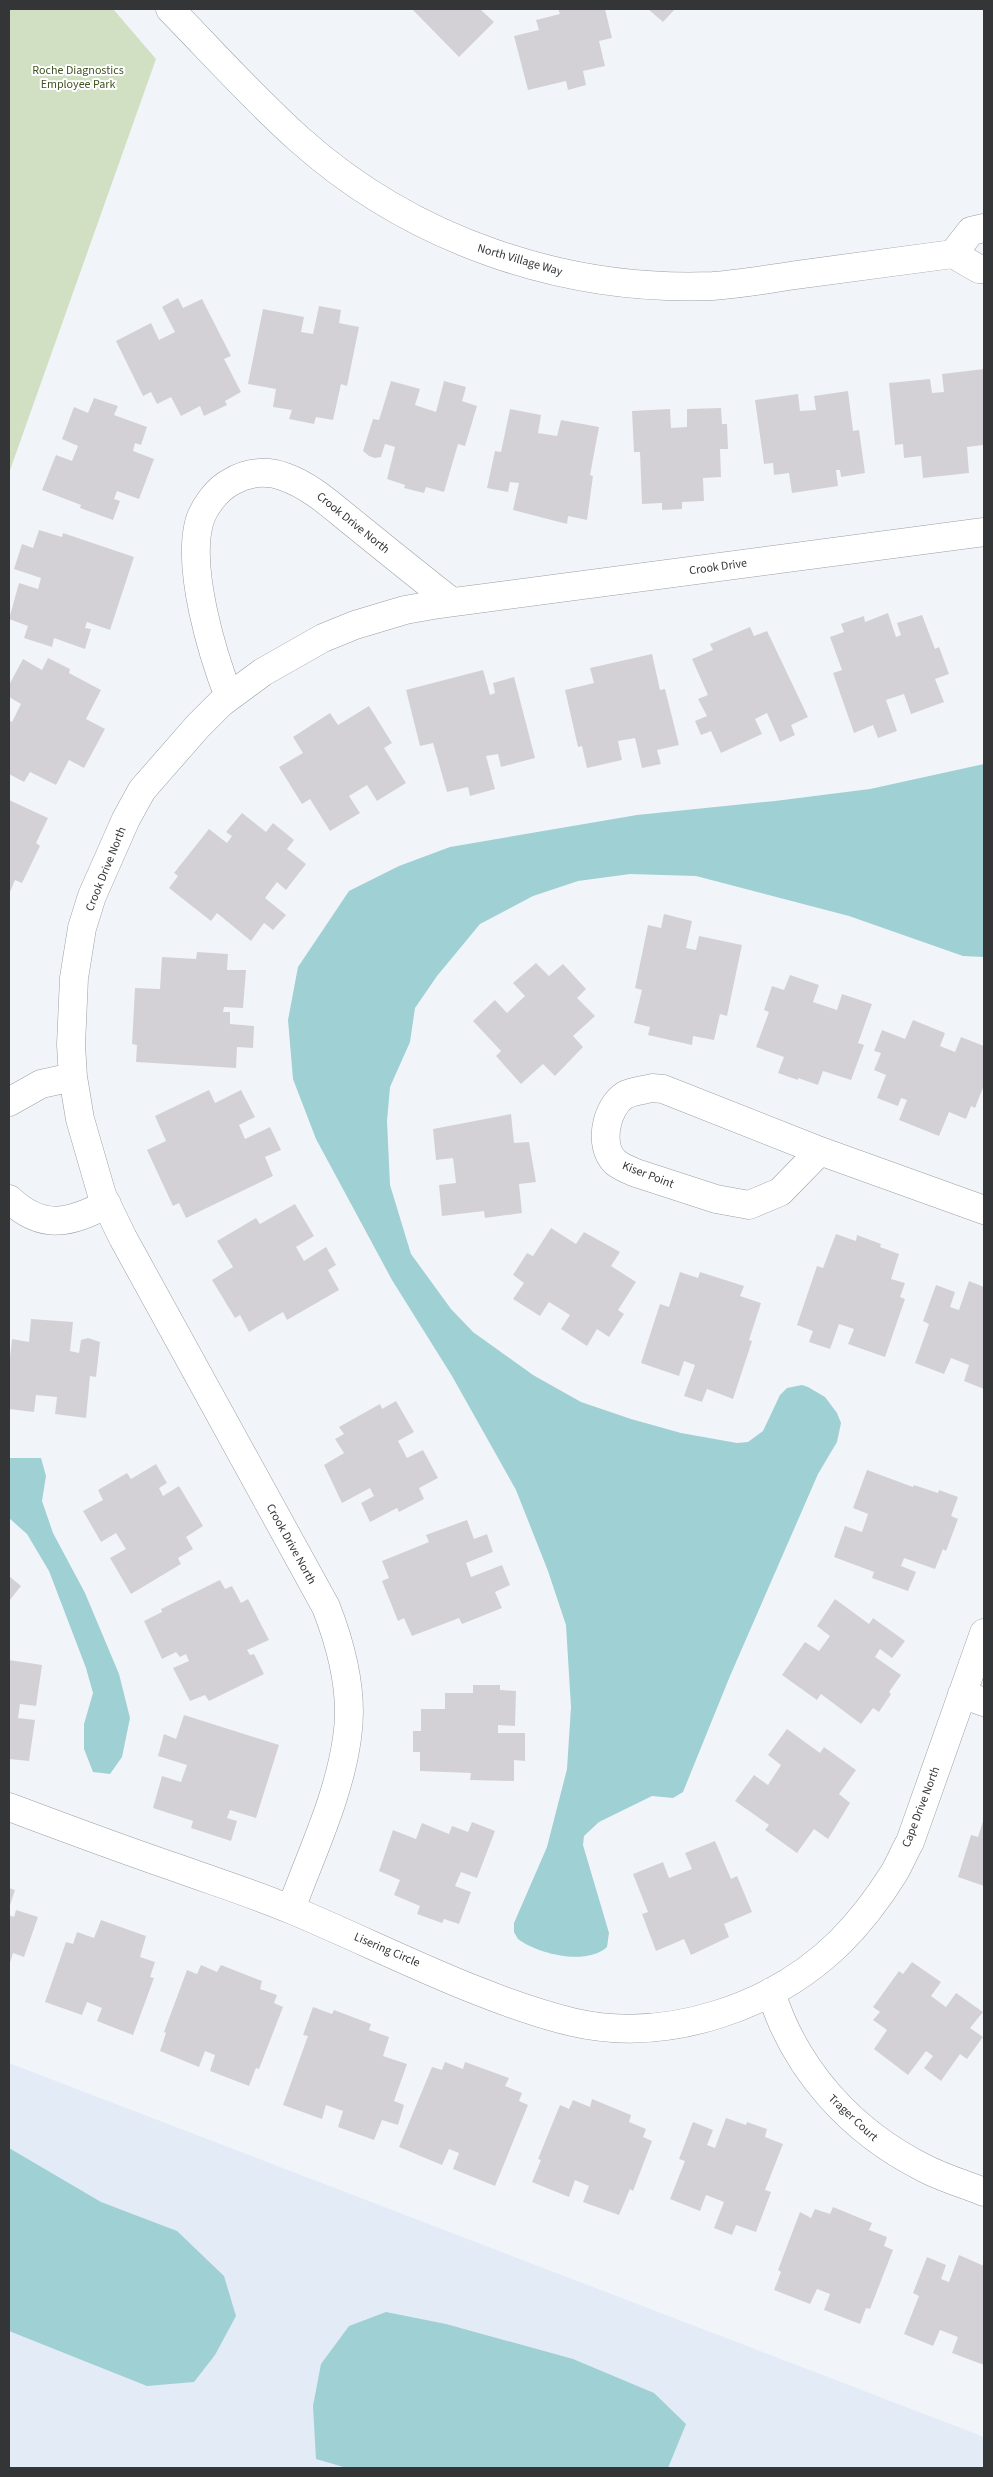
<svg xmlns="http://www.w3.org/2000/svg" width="993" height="2477" viewBox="0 0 993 2477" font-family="'Source Sans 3',sans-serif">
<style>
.built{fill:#e3ebf6}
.green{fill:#d1dfc2}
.water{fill:#9fd0d4}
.building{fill:#d4d1d6}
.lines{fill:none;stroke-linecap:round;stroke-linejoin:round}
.minor-casing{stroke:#9c9fa3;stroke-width:29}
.minor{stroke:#fff;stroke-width:28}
.labels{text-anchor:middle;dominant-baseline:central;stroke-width:4;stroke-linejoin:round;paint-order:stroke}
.park-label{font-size:12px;fill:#3e5320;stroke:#fff}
.street-label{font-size:12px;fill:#333536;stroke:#fff}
</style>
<rect width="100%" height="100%" fill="#f1f5f9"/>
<path class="built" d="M9,2063L984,2437V2468H9Z"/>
<path class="green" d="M9,9H113L156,59L9,473Z"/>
<path class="water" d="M984,764V957L963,956L849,916L696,876L630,874L578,881L533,896L480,924L437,976L415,1008L410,1042L390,1087L387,1121L390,1185L411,1254L451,1309L473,1332L533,1375L581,1402L631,1419L681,1433L737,1443L748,1442L763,1431L780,1395L787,1388L802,1385L808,1387L825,1397L837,1413L841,1423L837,1442L818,1474L730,1676L683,1792L673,1798L652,1796L599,1822L584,1836L583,1845L609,1933L607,1947C586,1966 538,1954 518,1939L514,1932V1923L547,1847L567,1769L571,1707L566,1625L548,1571L516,1490L452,1376L392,1280L316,1139L293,1079L288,1020L298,967L349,891L399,866L450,847L637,815L775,801L870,789Z
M9,1458H41L46,1476L42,1501L53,1533L85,1593L119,1674L130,1718L122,1757L110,1774L93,1772L84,1749V1724L93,1693L86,1668L49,1571L27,1534L9,1518Z
M9,2148L101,2202L177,2231L224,2276L236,2316L215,2355L194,2382L147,2386L9,2331Z
M386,2312L446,2324L573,2359L654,2393L686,2424L668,2468H347L316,2459L313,2406L321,2364L349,2326Z"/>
<path class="building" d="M412,9H480L494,22L459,57Z
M558,9H605L612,38L599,41L605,66L583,71L586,85L568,90L566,81L528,90L514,36L539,30L536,20L560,14Z
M648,9H675L663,22Z
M178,298L183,308L202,299L231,356L224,359L241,392L225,401L227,405L204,416L200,406L181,416L171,397L157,404L151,392L143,396L116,341L151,323L159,340L175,332L162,307Z
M319,306L341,310L339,323L359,327L347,386L341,384L333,420L316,417L314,424L289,419L292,410L273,407L276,389L248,384L263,309L304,317L301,332L313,334Z
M984,369L983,445L967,447L969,473L923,478L921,456L904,458L903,444L895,445L889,383L930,379L932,393L944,392L942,374Z
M391,381L420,389L415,405L436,412L444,381L466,387L462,401L477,406L465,446L458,444L444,492L426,487L424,493L404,488L405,485L387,479L395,447L385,444L381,457L375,458L369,456L363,451L373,419L379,420Z
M848,391L853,431L859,430L865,473L841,477L840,470H836L838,486L792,493L789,473L774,475L773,463L764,464L755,400L798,394L800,411L816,410L814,396Z
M94,398L118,406L114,415L147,427L141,445L135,443L133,451L154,459L139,499L117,491L114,499L120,501L113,520L80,508L81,505L42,490L56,455L72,461L78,446L62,439L74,407L88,413Z
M721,408L722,424H727L728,449H720L721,477L703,478L704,501L682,502V509L662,510V503L642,504L640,452H634L632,411L670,409L671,428L687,427V409Z
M510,409L541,415L538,433L557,436L561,420L599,427L590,475L593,476L587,520L568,516L567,524L513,510L519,483L510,482L508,492L487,488L495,451L501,452Z
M39,530L62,537L63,533L134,557L110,630L87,622L85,628L91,629L85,649L54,638L52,647L24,638L28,626L9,619L19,583L38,589L41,578L14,569L22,544L33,548Z
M888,613L896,637L901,635L897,623L922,615L935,649L939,647L949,674L935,679L944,702L911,714L904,694L886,700L897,731L878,738L873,725L854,733L833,673L842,670L830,637L844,632L841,624L864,616L865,622Z
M750,627L754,636L767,631L808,717L791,725L795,735L780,742L767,713L755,719L762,734L721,753L711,731L701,735L695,721L707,716L698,699L708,695L692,659L713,650L710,644Z
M652,654L660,690L665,689L679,745L657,750L661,764L642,768L635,738L618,741L622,760L587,768L582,746L578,747L565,690L594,683L590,668Z
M48,658L70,669L69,673L101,690L86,719L105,729L84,768L69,760L56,785L30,772L24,782L9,774V720L12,722L21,704L9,697V685L23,659L42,670Z
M483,670L490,695L495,693L493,683L514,677L535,758L501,767L498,754L486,756L495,789L470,796L468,787L447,792L433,743L420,746L406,690Z
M369,706L392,743L384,748L406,783L377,801L367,785L349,796L360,813L330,831L310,799L302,804L279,767L303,753L293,737L330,713L338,725Z
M9,800L48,818L36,843L40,846L22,883L15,880L9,894Z
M242,813L266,832L273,823L294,840L287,849L306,864L286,890L277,882L265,898L286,915L273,930L264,923L251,941L217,913L211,921L169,888L178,876L174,873L209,829L227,843L232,836L226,832Z
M664,914L692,921L686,948L696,950L699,936L742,945L727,1016L720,1014L714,1040L693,1036L692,1045L648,1035L650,1027L634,1023L642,990L635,988L648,925L661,928Z
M197,952L228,954L227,970H246L243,1008L224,1007L223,1012H230V1024L254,1026L253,1048L237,1047L236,1068L136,1062L137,1045L132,1044L135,988L160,989L162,957L196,959Z
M536,963L549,976L563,964L586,989L577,998L595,1016L573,1036L583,1047L555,1076L543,1064L521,1084L496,1056L501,1051L473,1021L495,1000L507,1013L525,996L513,983Z
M790,975L819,985L813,1002L837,1010L842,994L872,1004L858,1043L864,1045L851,1080L823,1071L818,1085L798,1078V1080L778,1073L784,1057L756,1047L769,1012L764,1010L772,986L784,990Z
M913,1020L945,1033L940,1046L955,1052L961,1037L984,1046V1085L975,1108L971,1106L966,1119L949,1112L939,1136L899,1120L907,1100L901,1098L898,1106L877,1098L886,1075L874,1070L881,1053L874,1051L882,1030L905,1039Z
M209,1090L215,1103L241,1090L255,1117L239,1125L245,1139L270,1127L281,1150L265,1157L273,1176L186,1218L179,1203L173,1206L147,1150L166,1141L155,1116Z
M511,1114L514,1143L529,1142L536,1182L519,1184L522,1213L485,1218L484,1211L442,1216L439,1185L456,1183L453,1158L436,1160L433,1129Z
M295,1204L314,1236L296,1247L304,1261L326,1247L336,1265L328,1270L339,1290L287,1320L283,1312L249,1332L240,1315L235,1318L212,1280L233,1267L217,1241L256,1218L260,1224Z
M551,1228L576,1244L584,1232L620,1252L611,1266L636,1282L618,1310L624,1314L609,1337L597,1329L587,1346L561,1329L570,1315L549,1302L540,1316L513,1299L524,1283L513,1275L527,1253L533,1256Z
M836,1234L856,1241L857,1235L881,1244L880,1247L899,1254L891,1279L905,1283L900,1297L905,1299L885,1357L848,1344L854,1329L839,1324L830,1349L809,1342L813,1331L797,1325L817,1266L823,1268Z
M680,1272L698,1278L700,1272L744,1286L740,1296L761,1303L749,1340L752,1341L733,1399L707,1389L702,1402L684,1396L695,1365L684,1361L679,1376L641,1363L660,1304L669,1307Z
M969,1281L984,1287V1389L964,1381L969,1365L951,1358L944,1374L915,1363L929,1324L923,1321L936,1285L955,1292L950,1307L959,1310Z
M31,1319L73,1322L70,1351L79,1353L81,1340L88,1338L100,1342L96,1377L90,1376L86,1418L55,1414L57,1397L36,1395L34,1412L9,1409V1369L12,1339L29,1342Z
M396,1401L414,1432L398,1441L407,1458L423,1450L438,1478L419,1488L424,1499L399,1512L397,1508L370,1522L361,1503L374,1496L370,1488L342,1503L324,1465L344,1453L335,1439L344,1434L339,1427L380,1404L382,1409Z
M156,1464L167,1483L159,1488L163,1496L179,1486L203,1526L186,1537L193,1549L178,1558L181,1564L131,1594L110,1558L126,1549L116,1533L101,1542L83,1511L103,1500L98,1490L127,1473L131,1479Z
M867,1470L913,1487L914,1485L938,1493L939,1490L958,1497L951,1516L958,1519L946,1551L943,1549L935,1569L904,1558L901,1566L916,1572L908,1591L872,1578L874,1572L834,1557L845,1526L862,1532L868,1514L853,1508Z
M467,1520L474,1539L487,1534L493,1552L466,1563L471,1577L502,1565L510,1585L495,1592L502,1608L462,1624L459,1618L412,1636L404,1618L398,1621L382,1581L389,1578L382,1561L429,1542L426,1535Z
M9,1576L21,1586L9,1601Z
M220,1580L225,1589L232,1586L241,1603L248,1599L269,1640L247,1650L250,1655L254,1654L264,1674L209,1701L205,1695L190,1701L173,1668L189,1661L186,1654L180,1657L176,1652L162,1659L144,1621L162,1612L161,1609Z
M835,1599L869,1624L873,1618L905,1641L892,1658L880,1649L875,1657L901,1675L889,1692L891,1694L879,1712L873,1708L861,1724L821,1694L817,1700L782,1675L805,1642L819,1651L830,1636L817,1626Z
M9,1660L42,1665L36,1706L20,1704L18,1718L35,1720L29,1761L9,1759Z
M473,1685H500V1690L516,1691L515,1726L498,1725V1733H525V1761L514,1760V1781L470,1780L471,1773L420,1771V1752H413V1731H421V1709H445V1693H473Z
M184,1715L279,1745L256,1818L230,1810L227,1818L237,1821L231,1841L191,1828L193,1821L153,1808L162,1776L181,1782L187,1765L158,1756L164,1734L176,1739Z
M787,1729L820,1753L824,1747L856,1770L839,1794L850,1803L828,1839L814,1829L797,1853L765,1830L769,1825L735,1801L754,1775L768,1785L781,1765L768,1755Z
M984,1818V1886L958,1877L971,1835L978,1837Z
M472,1822L495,1831L477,1878L461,1872L455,1886L471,1892L459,1924L444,1919L442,1923L417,1914L420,1906L394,1895L400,1880L379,1871L393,1830L416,1839L422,1823L449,1834L452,1826L468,1832Z
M715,1841L731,1879L737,1876L752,1912L724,1924L729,1937L691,1955L684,1939L656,1951L642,1914L648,1912L633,1874L663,1862L669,1878L692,1869L685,1853Z
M9,1888L15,1890L9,1908Z
M16,1910L38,1917L24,1957L13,1953L9,1966V1915L14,1917Z
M101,1920L146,1936L140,1957L155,1962L150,1977L154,1978L133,2035L97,2021L102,2008L87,2002L82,2015L45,2002L66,1942L73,1944L77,1932L94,1938Z
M912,1962L941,1982L931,1996L946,2007L956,1993L983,2012L970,2028L983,2037L967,2059L960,2054L941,2081L924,2068L933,2056L926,2051L908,2075L874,2049L887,2030L873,2020L880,2012L873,2007L899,1971L903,1974Z
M201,1965L217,1972L221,1965L262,1981L260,1989L277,1995L274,2003L283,2007L259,2069L256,2068L249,2086L210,2071L215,2055L205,2051L199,2067L160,2051L166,2033L164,2032L187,1970L197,1974Z
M313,2007L332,2014L334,2010L371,2024L369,2030L389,2037L383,2056L407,2064L394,2101L404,2105L398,2125L382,2120L374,2140L338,2127L343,2111L326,2105L322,2119L283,2105L308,2036L303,2035Z
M445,2062L463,2069L465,2062L509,2078L505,2086L522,2093L519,2101L528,2105L495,2186L453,2169L459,2153L449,2149L442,2165L399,2147L432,2067L442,2070Z
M592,2099L631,2115L629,2122L646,2129L643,2137L652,2141L633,2191L630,2189L619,2215L583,2202L589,2186L575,2180L569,2197L532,2182L541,2160L538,2159L560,2105L569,2109L573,2100L590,2107Z
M726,2118L746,2125L747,2122L767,2129L765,2137L783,2144L765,2190L771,2192L756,2232L736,2225L732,2235L714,2228L724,2202L706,2195L700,2211L670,2199L685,2161L679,2159L693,2122L713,2130L707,2145L715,2148Z
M833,2207L872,2223L869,2230L887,2237L884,2246L893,2250L870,2309L866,2308L860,2324L824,2310L830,2294L817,2289L810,2304L774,2290L781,2272L778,2270L800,2212L811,2218L815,2209L830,2214Z
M959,2255L984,2266V2365L952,2353L958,2337L940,2330L933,2346L904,2334L919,2296L913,2293L927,2257L946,2265L941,2279L949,2282Z"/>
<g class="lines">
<g class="minor-casing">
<path id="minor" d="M170,9C213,53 254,99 300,140C412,240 563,292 713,286C741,284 769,279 796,275C849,268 901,261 953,254L979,269H984
M953,254L971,231L984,228
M229,697C212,653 187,570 199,523C203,508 217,489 231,482C247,472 267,470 285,477C313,487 334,508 357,526C389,552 420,577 452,602
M652,1088L663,1089L820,1151L780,1192L749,1205L716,1199L636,1173C629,1170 621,1167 615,1162C598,1145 606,1107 625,1095C633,1091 644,1090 652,1088Z
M9,1102L41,1084L73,1077
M820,1151L984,1210
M9,1199C43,1231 70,1223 107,1204
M962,1694L984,1702
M9,1807C65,1828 121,1849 177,1868C216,1882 254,1894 292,1910C381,1947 479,1999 572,2022C665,2044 773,2008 840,1942C860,1922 879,1897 894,1873C900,1863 904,1852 910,1842L984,1633
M291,1909C311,1854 339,1797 347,1738C354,1694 342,1648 326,1607L123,1238L102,1195L80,1119L73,1077L71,1045L74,978L82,928L92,896L126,819L142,790L198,726L221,703L263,672L323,638L355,625L405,610L439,604L984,532
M771,1992C795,2070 852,2132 924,2168C943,2178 964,2184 984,2192"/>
</g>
<use href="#minor" class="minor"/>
</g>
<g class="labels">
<g class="park-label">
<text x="78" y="70">Roche Diagnostics<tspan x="78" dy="14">Employee Park</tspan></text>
</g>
<g class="street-label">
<text transform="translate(520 260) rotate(16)">North Village Way</text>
<text transform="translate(353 523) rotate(39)">Crook Drive North</text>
<text transform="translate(718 567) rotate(-8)">Crook Drive</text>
<text transform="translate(106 869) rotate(-68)">Crook Drive North</text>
<text transform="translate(648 1175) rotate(21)">Kiser Point</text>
<text transform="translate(291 1544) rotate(61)">Crook Drive North</text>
<text transform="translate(921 1807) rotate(-69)">Cape Drive North</text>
<text transform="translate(387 1950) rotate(23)">Lisering Circle</text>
<text transform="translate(853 2118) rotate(43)">Trager Court</text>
</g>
</g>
<rect width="993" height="2477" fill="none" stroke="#333536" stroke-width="20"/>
</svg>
